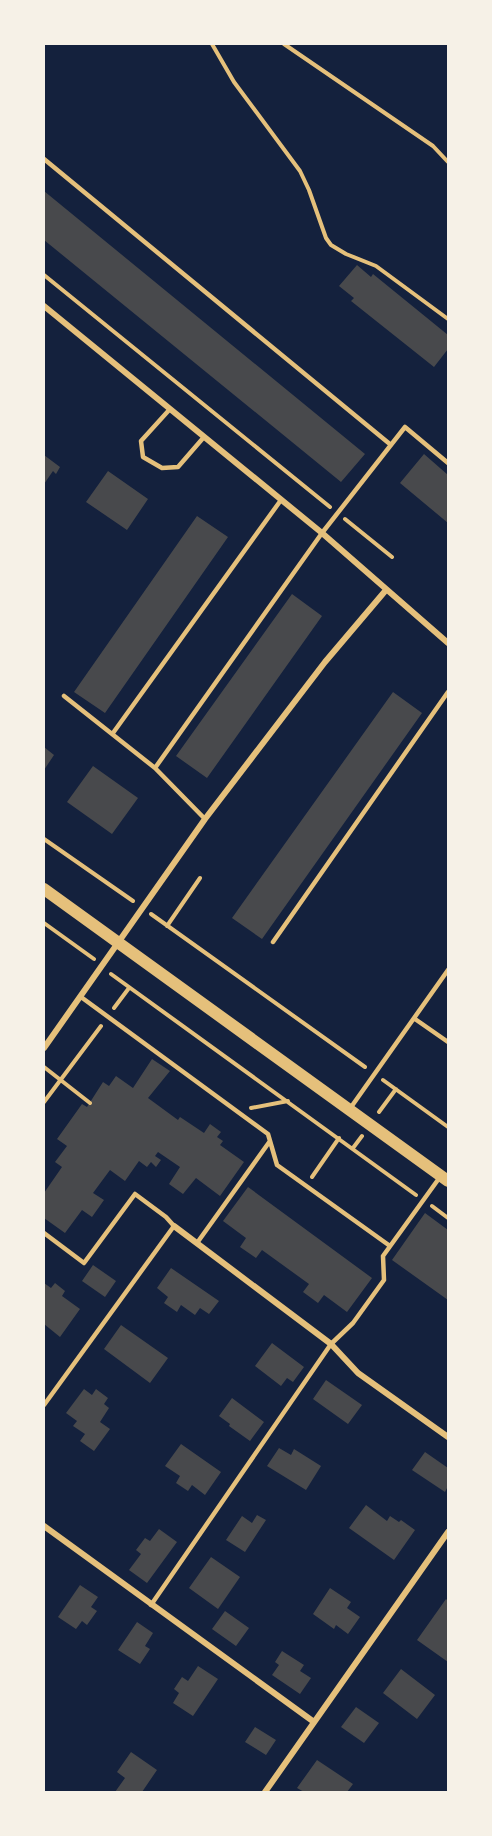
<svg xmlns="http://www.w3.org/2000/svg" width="492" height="1836" viewBox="0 0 492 1836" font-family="'DejaVu Sans',sans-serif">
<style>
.building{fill:#48494c}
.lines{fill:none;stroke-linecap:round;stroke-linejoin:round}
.path{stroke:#e5c07b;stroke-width:4}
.service{stroke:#e5c07b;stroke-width:4.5}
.minor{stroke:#e5c07b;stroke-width:6}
.secondary{stroke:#e5c07b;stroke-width:12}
</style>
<rect width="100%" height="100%" fill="#14213d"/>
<path class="building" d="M44,191L365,454L341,482L44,240Z
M357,265L371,277L373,274L448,335V349L434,367L351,301L354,298L339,286Z
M424,454L448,475V523L400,483Z
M44,455L60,467L56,474L53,471L44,484Z
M108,471L148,499L127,530L86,502Z
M197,516L228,537L105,713L74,692Z
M292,594L322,616L207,778L176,756Z
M393,692L422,713L262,939L232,918Z
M44,747L54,755L44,770Z
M93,766L138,798L112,834L67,802Z
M152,1059L170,1071L148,1098L178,1120L180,1117L204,1133L210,1124L221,1132L217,1137L223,1141L220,1145L244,1162L220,1196L196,1178L183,1194L169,1184L180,1167L158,1152L155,1156L161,1160L156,1167L151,1162L147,1167L139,1161L125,1181L110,1170L93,1193L104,1200L92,1217L82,1210L65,1233L44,1218V1193L62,1167L55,1162L67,1146L57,1139L82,1104L87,1107L103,1082L109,1086L116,1076L133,1088Z
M248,1187L372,1278L347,1312L324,1295L318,1303L303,1292L309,1284L262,1250L256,1258L240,1247L246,1238L223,1221Z
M425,1213L448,1230V1300L392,1260Z
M93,1265L116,1281L105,1297L82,1281Z
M171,1268L219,1301L209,1314L200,1308L195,1315L181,1305L177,1312L164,1303L168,1297L157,1288Z
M44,1283L51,1288L55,1283L65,1291L62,1296L80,1309L60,1337L44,1324Z
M121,1325L168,1358L150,1383L104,1349Z
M272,1343L304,1367L293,1382L287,1378L281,1386L255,1366Z
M326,1380L362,1405L348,1424L313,1399Z
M84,1389L92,1395L96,1389L108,1398L104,1404L109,1408L100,1422L110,1429L94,1451L80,1441L85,1434L73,1426L77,1421L66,1413Z
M232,1398L264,1422L250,1441L229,1426L230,1424L219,1416Z
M181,1444L221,1472L205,1495L192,1485L188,1491L176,1483L180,1476L165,1466Z
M279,1448L291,1455L294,1449L321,1466L306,1490L267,1466Z
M425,1452L448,1468V1486L445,1492L412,1470Z
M366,1505L387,1521L390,1516L399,1522L401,1520L415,1530L394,1560L349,1528Z
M257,1515L266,1520L245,1552L226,1540L242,1516L252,1523Z
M159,1529L177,1542L147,1583L129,1570L141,1554L136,1550L145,1538L150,1541Z
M211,1557L240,1577L218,1609L189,1588Z
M80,1585L98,1597L91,1607L97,1611L87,1625L82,1621L76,1629L58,1617Z
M330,1588L351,1602L347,1608L360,1617L348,1634L336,1625L334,1629L313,1614Z
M446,1599L448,1601V1662L417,1640Z
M225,1611L249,1628L236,1646L212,1629Z
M137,1622L153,1633L145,1646L150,1649L140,1664L118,1650Z
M282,1651L304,1665L300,1671L311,1678L300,1694L272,1675L279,1665L275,1662Z
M198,1666L218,1679L193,1716L173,1703L179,1693L174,1689L182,1677L188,1681Z
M401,1669L435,1695L417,1719L383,1693Z
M356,1707L379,1723L364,1743L341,1727Z
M255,1727L276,1740L266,1755L245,1742Z
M131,1752L157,1770L142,1792H115L125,1778L117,1772Z
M317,1760L353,1784L347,1792H304L297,1788Z"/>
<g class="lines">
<path class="path" d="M212,44L234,82L300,171L309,190L326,238L331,245L346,254L376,266L448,319
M284,44L433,146L448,162
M44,275L330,507
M345,519L392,557
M44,839L133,901
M151,914L365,1067
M44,923L94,959
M167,926L200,878
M111,974L416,1195
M114,1008L129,988
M44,1067L90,1103
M383,1080L448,1127
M44,1102L101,1026
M251,1108L288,1101
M379,1112L396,1089
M353,1148L362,1136
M312,1177L339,1138
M432,1206L448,1218"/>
<path class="service" d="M44,159L391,445
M170,409L141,441L143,457L162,468L178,467L204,437
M64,696L155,768
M113,733L281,500
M205,819L155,768L322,533L405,427L448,463
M273,942L448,692
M81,997L268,1134L277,1165L390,1246
M415,1019L448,1042
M349,1110L448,970
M44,1233L84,1263L135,1194L166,1217L174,1226L44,1405
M197,1243L270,1141
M151,1605L331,1344L353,1323L384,1280L383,1256L440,1177"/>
<path class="minor" d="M44,306L322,533L448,643
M44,1048L205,819L325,662L386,590
M174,1226L331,1344L358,1373L448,1437
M44,1526L314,1722
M265,1792L448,1532"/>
<path class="secondary" d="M44,889L448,1181"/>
</g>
<rect width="492" height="1836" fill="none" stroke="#f6f1e7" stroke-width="90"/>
</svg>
